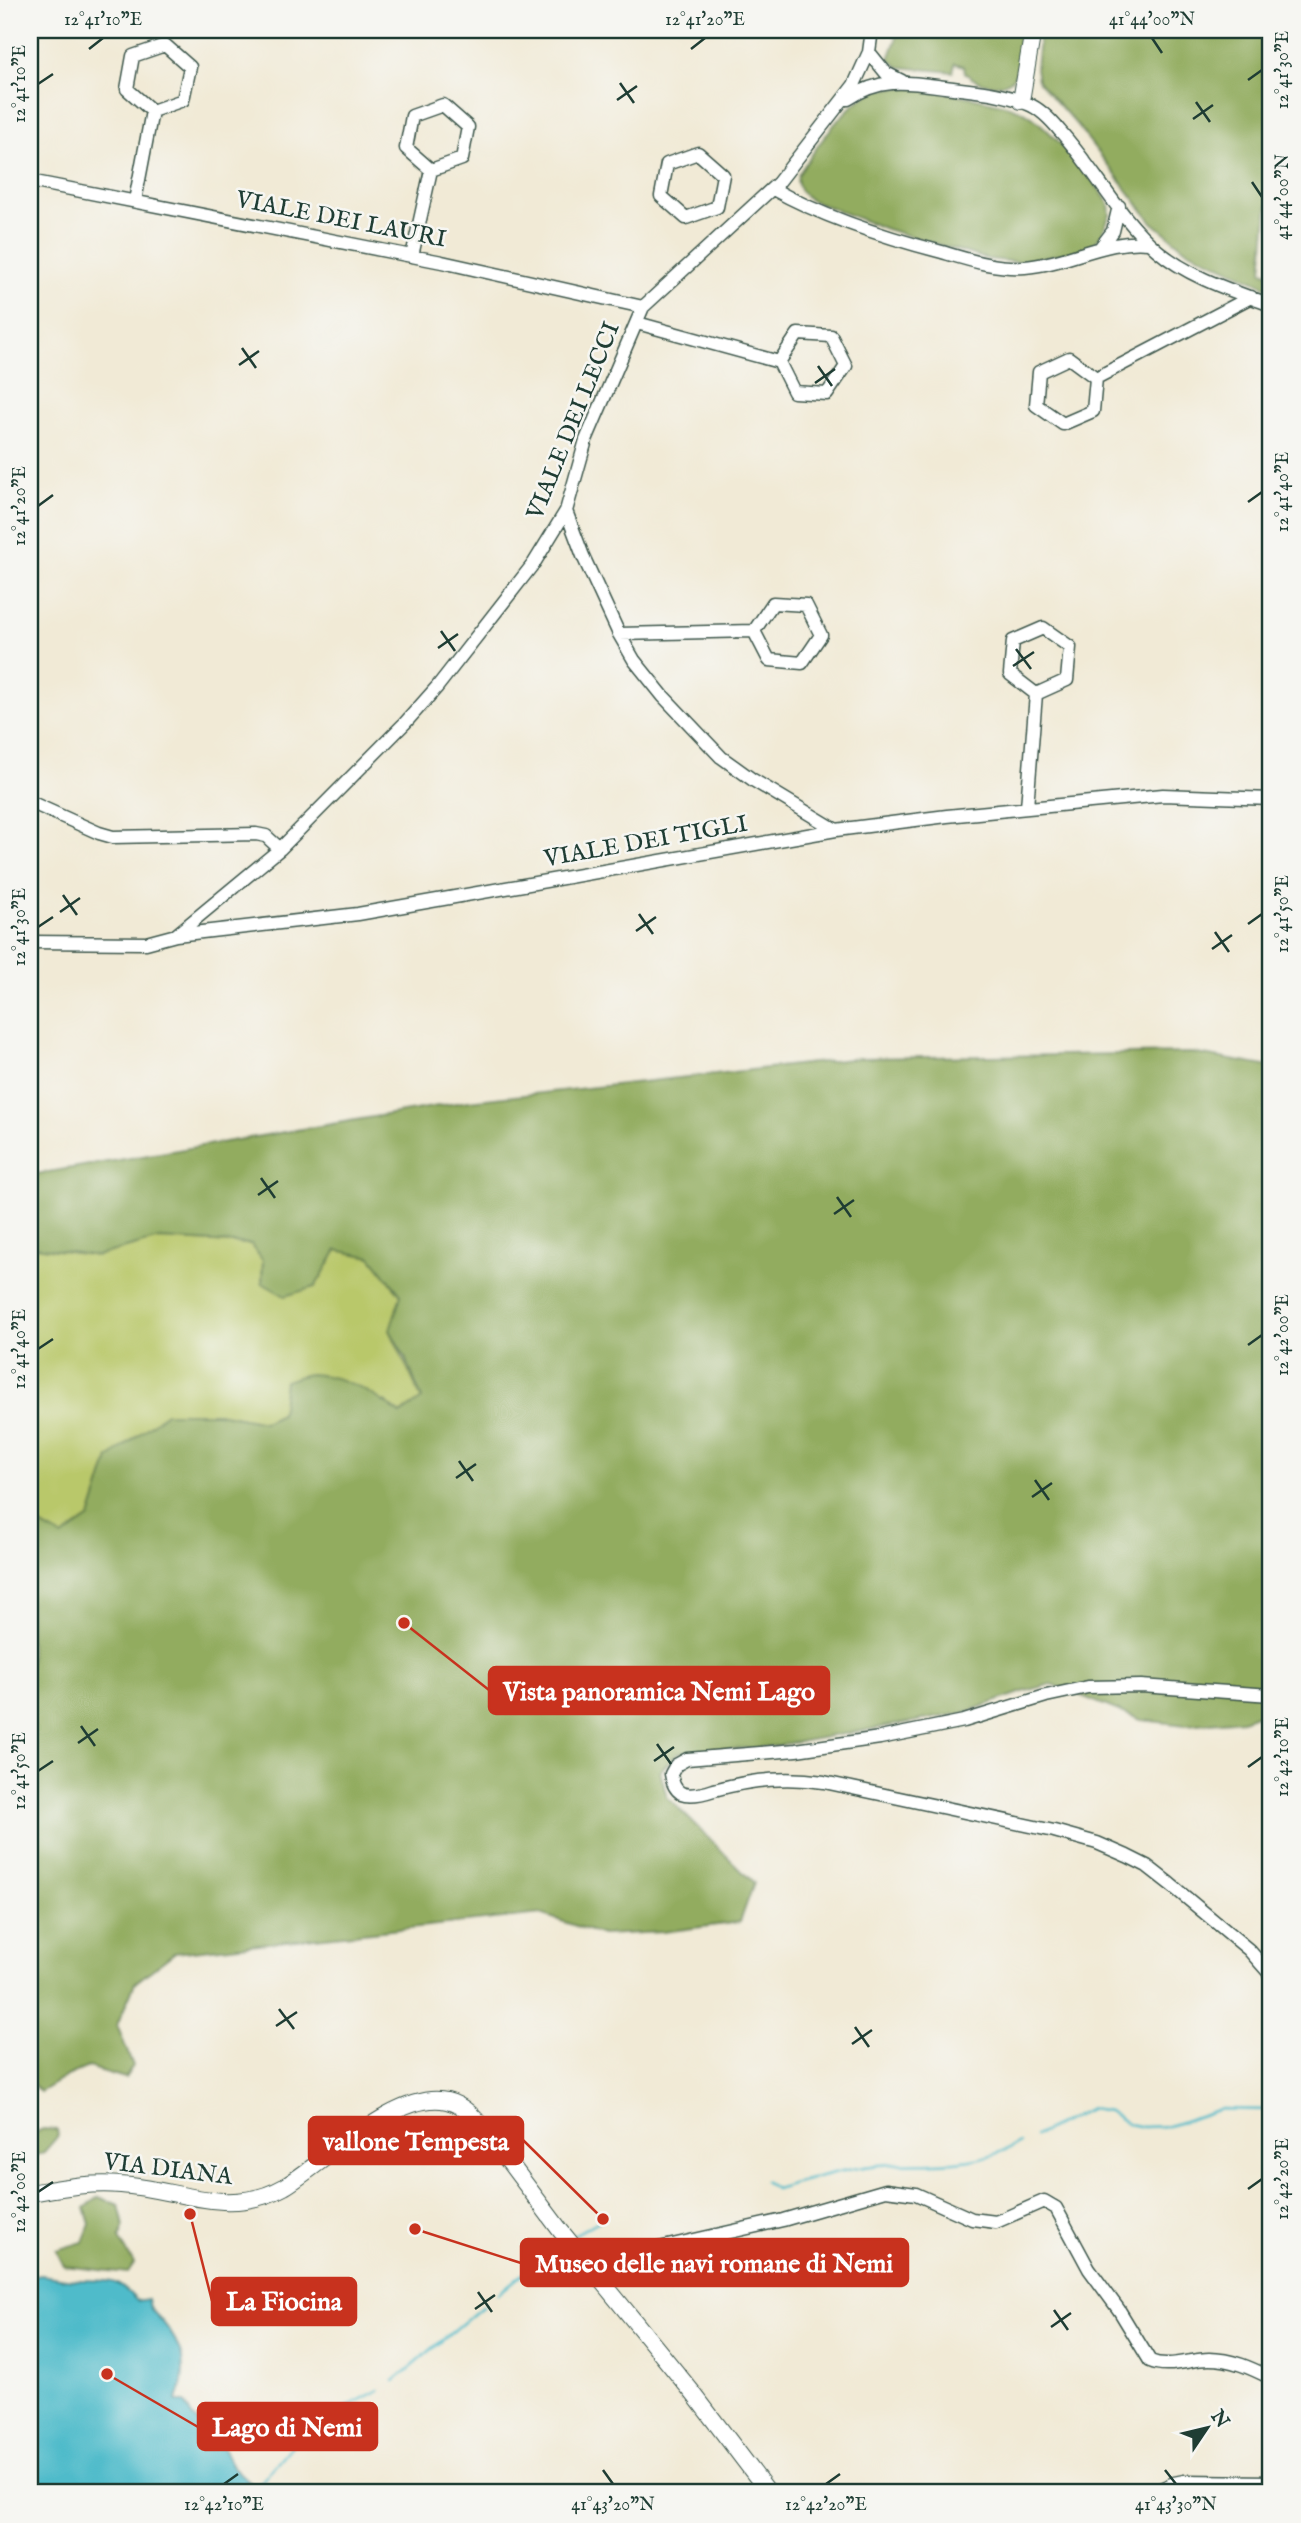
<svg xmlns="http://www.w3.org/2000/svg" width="1301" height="2523" viewBox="0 0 1301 2523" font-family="'IM FELL English',serif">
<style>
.green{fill:#b9c86a;stroke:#6c824f;stroke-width:2}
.forest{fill:#92ac5e;stroke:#587449;stroke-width:2}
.water{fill:#4fbbca;stroke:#377c7f;stroke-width:2}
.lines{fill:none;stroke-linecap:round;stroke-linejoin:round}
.stream{stroke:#4fbbca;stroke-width:2.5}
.street-casing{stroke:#3e574c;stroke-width:15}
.secondary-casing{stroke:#3e574c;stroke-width:18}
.street{stroke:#fff;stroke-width:12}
.secondary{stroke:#fff;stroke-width:16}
.ticks{fill:none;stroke:#1f3d34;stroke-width:2.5}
.labels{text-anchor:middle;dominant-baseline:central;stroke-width:5;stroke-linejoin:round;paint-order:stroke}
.street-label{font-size:24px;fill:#1f3d34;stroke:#f6f6f2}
.leader{fill:none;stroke:#c8321e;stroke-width:2.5}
.callout-dot{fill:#c8321e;stroke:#f6f6f2;stroke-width:2.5}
.callout{fill:#c8321e;stroke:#c8321e;stroke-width:2.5}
.callout-label{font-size:26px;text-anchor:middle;font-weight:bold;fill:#fff}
.neatline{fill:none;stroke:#1f3d34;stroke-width:2.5}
.ticks-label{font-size:18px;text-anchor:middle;fill:#1f3d34}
</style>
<rect width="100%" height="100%" fill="#f6f6f2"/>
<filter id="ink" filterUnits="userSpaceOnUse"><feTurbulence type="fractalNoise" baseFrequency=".0143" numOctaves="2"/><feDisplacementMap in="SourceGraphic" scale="14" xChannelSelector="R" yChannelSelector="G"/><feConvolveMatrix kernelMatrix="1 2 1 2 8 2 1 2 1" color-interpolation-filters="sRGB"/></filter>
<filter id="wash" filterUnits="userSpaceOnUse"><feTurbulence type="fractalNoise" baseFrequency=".00686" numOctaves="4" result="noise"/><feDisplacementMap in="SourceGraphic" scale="28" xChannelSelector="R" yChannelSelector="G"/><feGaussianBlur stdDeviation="1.57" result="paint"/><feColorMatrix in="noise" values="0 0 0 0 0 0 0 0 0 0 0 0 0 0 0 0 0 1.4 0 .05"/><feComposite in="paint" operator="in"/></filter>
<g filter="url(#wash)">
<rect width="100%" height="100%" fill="#f1ead6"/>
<path class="green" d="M159,1239L252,1244L263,1261L262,1283L315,1287L337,1250L371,1257L401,1296L390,1330L422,1400L400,1414L385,1402L281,1414L264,1422L218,1413L109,1458L90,1518L62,1537L37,1523L30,1509V1246L96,1256Z"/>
<path class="forest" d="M880,30H1023L1018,69C1010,93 980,86 965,73L964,66L955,63L953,72L899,67L889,59L897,37L892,34H885Z
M1040,30H1271V168L1262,271L1271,274V289L1185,249L1152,222L1076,124L1038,81L1036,68Z
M919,88C949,94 992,99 1020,110C1043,119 1096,182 1109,204L1110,214L1102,234L1095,242L1083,250L1017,262L987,259L886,229L813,201C803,196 795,187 798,175C816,148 845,103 875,91C888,86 905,88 919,88Z
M1192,1053L1271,1067V1709L1243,1720L1186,1725L1141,1720L1052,1684L1026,1691L963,1713L776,1746L678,1753L660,1771L667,1797L754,1883L740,1922L663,1932L602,1935L541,1914L174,1953L135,1983L117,2025L133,2066L125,2078L88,2067L67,2076L40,2092L30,2081V1509L37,1523L62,1537L90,1518L109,1458L166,1413H218L264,1422L281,1414L285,1381C293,1379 303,1374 311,1374C343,1375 376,1395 400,1414L422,1399L405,1357L390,1330L401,1295L371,1257L337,1250L315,1287L285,1296L262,1283L263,1261L251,1244L159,1239L96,1256L30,1246V1175L468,1101L860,1058Z
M43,2129L57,2130L58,2136L44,2152L30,2158V2135Z
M99,2197L119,2205L124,2226L119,2239L134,2264L128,2273L64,2266L56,2250L83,2242L90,2224L85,2208Z"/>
<path class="water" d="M41,2275C54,2277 68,2280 81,2280C111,2282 114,2276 137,2301L148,2299C149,2310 155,2313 162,2321C184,2347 189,2371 176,2402H185L192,2417L216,2436L223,2447L231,2465L256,2488L258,2493H30V2277Z"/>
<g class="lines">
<path class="stream" d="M1035,2136L1091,2108L1108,2111L1128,2124L1143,2127L1169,2126L1220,2109L1271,2110
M764,2181L775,2189C813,2178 852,2166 892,2164C941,2162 975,2167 1020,2143
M575,2234L603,2219
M498,2294L562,2241
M394,2381L483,2306
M256,2488L296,2441L348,2406L379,2390"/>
</g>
</g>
<g filter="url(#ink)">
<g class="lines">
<g class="street-casing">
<path id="street" d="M165,45L190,67L183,100L152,111L127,89L133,56Z
M869,52L886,73L902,81
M848,99C881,77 907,82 945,87C971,91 1003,92 1028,104C1041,109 1051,120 1060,131C1094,168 1118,217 1157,250C1188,277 1233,291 1271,305
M443,105L468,127L462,159L431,170L406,148L412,116Z
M698,153L723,175L717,207L686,218L661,196L667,164Z
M30,181L442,262L643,307
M773,189C825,218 884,237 942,252C969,260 996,269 1025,267C1067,264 1107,238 1149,243
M135,201L152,111
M1100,248L1113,231L1119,206
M412,256L431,170
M637,323L779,362
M798,334L831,336L846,366L827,394L794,392L779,362Z
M1069,358L1096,378L1093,411L1063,424L1036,405L1039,372Z
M1096,378L1251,297
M566,511L583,556L619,634L634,660L663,696L721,757L753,780L836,830
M773,603L806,605L821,635L802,663L769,660L754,631Z
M1043,628L1070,647L1067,680L1036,694L1010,674L1013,641Z
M619,634L754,631
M30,802L99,833L113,837L256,834L266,836L280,849
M1027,807L1036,694
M176,935L280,849L405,723L437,687L534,563L566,511L586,440L643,307L778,183L854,85L869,52L872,30
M30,942L146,943L176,935L358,914L836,830L947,816L1163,795L1271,799
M1271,1695L1141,1686L1088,1687L1046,1696L964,1721L880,1738L796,1750L687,1759L676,1765L671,1774C672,1781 674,1789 681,1793C691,1797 705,1793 714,1790C752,1779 786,1776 824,1782L1054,1831L1097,1843L1127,1856L1147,1866L1170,1884L1249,1950L1271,1975
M579,2254L586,2253L609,2257L637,2253L783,2220L886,2190L916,2194L972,2219L996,2222L1044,2201L1056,2208L1089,2269L1119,2310L1150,2361C1168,2369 1190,2359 1209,2359C1232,2359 1251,2368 1271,2378
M1152,2493L1174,2483L1184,2481L1271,2482"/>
</g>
<g class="secondary-casing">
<path id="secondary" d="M1021,101L1033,30
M30,2193C60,2188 90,2182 121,2185C179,2189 229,2218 284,2187C324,2163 399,2089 447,2101C464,2105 475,2118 485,2130L560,2230L693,2393L769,2493"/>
</g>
<use href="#street" class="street"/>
<use href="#secondary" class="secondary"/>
</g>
</g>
<path class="ticks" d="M1152,38L1162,53M89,49L103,38M691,49L705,38M1248,80L1262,70M620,83L634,103M38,84L53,74M617,100L637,86M1196,102L1210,122M1193,119L1213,105M1252,182L1262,197M242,348L256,368M239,365L259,351M818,366L832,386M815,383L835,369M1248,502L1262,492M38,506L53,495M441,631L455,651M438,648L458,634M1016,649L1031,669M1013,666L1034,652M63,895L77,915M60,912L80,898M639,914L653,934M1248,924L1262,914M38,927L53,917M636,931L656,917M1215,932L1229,952M1212,949L1232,935M261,1178L275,1198M258,1195L278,1181M837,1197L851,1217M834,1214L854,1200M1248,1345L1262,1335M38,1349L53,1339M459,1461L473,1481M456,1478L476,1464M1035,1480L1049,1500M1032,1497L1052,1483M81,1726L95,1746M78,1743L98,1729M657,1744L671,1764M654,1761L674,1747M1248,1767L1262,1757M38,1771L53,1761M279,2009L294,2029M276,2026L297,2012M855,2027L869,2047M852,2044L872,2030M1248,2189L1262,2179M38,2192L53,2182M478,2292L492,2312M475,2309L495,2295M1054,2310L1068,2330M1051,2327L1071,2313M603,2470L613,2484M1165,2470L1176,2484M224,2484L238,2474M826,2484L840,2474"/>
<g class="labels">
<g class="street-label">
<text transform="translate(341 220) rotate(11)">VIALE DEI LAURI</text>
<text transform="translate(574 421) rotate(-68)">VIALE DEI LECCI</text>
<text transform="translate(646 842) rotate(-10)">VIALE DEI TIGLI</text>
<text transform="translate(168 2170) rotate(7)">VIA DIANA</text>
</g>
</g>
<path class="leader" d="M404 1623L489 1690M603 2219L523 2140M415 2229L521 2263M190 2214L212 2301M107 2374L198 2427"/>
<g class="callout-dot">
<circle cx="404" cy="1623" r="7"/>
<circle cx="603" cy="2219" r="7"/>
<circle cx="415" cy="2229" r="7"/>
<circle cx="190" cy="2214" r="7"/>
<circle cx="107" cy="2374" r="7"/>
</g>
<g class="callout">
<rect x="489" y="1667" width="340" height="47" rx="7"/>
<rect x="309" y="2117" width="214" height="47" rx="7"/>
<rect x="521" y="2239" width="387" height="47" rx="7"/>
<rect x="212" y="2278" width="144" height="47" rx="7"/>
<rect x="198" y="2403" width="179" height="47" rx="7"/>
</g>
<g class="callout-label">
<text x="659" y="1700">Vista panoramica Nemi Lago</text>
<text x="416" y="2150">vallone Tempesta</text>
<text x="714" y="2272">Museo delle navi romane di Nemi</text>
<text x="284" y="2310">La Fiocina</text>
<text x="287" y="2436">Lago di Nemi</text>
</g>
<rect width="1301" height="2523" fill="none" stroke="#f6f6f2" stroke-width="77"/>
<g transform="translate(1207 2428) rotate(55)" stroke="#f6f6f2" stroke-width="5" paint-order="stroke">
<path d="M0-5L12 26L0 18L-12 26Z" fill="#1f3d34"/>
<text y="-10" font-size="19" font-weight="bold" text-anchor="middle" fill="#1f3d34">N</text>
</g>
<rect x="38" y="38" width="1224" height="2446" class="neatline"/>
<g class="ticks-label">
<text x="103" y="25">12°41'10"E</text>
<text x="705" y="25">12°41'20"E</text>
<text x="1152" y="25">41°44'00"N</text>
<text transform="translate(1282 70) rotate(-90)" y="6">12°41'30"E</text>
<text transform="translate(19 84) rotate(-90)" y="6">12°41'10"E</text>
<text transform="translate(1282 197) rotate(-90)" y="6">41°44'00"N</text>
<text transform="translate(1282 492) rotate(-90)" y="6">12°41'40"E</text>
<text transform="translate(19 506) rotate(-90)" y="6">12°41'20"E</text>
<text transform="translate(1282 914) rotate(-90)" y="6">12°41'50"E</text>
<text transform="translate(19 927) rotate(-90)" y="6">12°41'30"E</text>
<text transform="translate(1282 1335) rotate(-90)" y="6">12°42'00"E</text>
<text transform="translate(19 1349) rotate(-90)" y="6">12°41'40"E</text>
<text transform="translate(1282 1757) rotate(-90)" y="6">12°42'10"E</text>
<text transform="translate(19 1771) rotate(-90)" y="6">12°41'50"E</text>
<text transform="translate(1282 2179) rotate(-90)" y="6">12°42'20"E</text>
<text transform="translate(19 2192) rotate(-90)" y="6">12°42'00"E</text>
<text x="224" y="2510">12°42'10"E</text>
<text x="613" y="2510">41°43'20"N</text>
<text x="826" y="2510">12°42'20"E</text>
<text x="1176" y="2510">41°43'30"N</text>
</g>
</svg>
